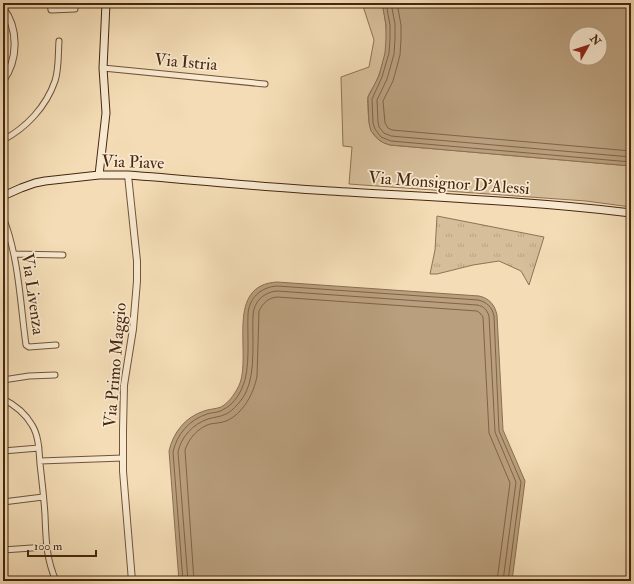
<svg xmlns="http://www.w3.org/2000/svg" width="634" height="584" viewBox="0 0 634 584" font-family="'IM FELL Double Pica',serif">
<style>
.grass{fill:url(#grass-tufts);stroke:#8e7254}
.park{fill:#d6be9a;stroke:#8e7254}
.water{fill:#b99f7d;stroke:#8b6f51;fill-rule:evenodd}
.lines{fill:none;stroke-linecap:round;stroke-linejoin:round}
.shore{stroke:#806346;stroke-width:1}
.minor-casing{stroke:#725439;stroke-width:7}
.tertiary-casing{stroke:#725439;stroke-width:8}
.secondary-casing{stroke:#46270f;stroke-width:9}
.minor{stroke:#f8e9d0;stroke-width:5}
.tertiary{stroke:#f8e9d0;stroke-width:6}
.secondary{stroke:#f8e9d0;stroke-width:7}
.labels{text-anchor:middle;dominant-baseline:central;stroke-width:3.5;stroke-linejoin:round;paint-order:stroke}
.street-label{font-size:17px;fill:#46270f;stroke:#f8e9d0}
</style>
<defs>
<pattern id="grass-tufts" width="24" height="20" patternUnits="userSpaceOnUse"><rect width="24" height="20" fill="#d6be9a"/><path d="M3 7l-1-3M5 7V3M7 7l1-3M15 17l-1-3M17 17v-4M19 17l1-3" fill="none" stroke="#b9a384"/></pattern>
</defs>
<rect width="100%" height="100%" fill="#f4ddb6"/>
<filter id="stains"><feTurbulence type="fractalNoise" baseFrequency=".005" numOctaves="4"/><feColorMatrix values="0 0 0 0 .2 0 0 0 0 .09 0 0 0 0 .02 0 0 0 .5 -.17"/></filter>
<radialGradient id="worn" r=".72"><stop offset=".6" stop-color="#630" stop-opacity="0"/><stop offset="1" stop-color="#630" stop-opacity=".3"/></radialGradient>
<path class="grass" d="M437,216L544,237L529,285L521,271L499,261L473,265L437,274H430L435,250Z"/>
<path class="park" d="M362,3H382C386,20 388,38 385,55C382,65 380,74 375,84C373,88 369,93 368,97C367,101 368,106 368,109C369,127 370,139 390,145L631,166V207L586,201L349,184L352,147L343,146L341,77L369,67L374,40Z"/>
<path class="water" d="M382,3H631V166L390,145L384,143L379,140L371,131L369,123L368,97L379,76L385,53L386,39V25ZM576,34H600V58H576Z
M277,282L479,296C489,298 495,305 497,315L503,430L525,481L512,581H179L169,451C173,433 185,417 204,411C209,409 216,409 221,407C229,403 237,391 240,383C251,351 225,285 277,282Z"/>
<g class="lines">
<path class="shore" d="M386,3L390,25V39L389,53L382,77L372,99L373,123L375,129L381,137L391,141L631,162
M391,3L395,24V39L394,54L387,79L377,100L378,122L379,127L384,133L391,136L631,157
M397,3L401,25V39L400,55L396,70L393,81L383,101L385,123L388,128L392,130L631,151
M183,581L173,452C177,434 189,420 207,414C213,412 219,413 224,409C231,406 239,396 242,388C251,370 247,336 248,314C249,298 261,287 277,286L478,300C487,302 492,307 494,316L499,431L521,482L508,581
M188,581L178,452C181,437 193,424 208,419C214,417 220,417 226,414C233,411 243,399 246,392C256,372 252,337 253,315C254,301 264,292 277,291L477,305C484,306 487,310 489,316L495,432L516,482L503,581
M194,581L185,450C189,438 198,428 210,424C216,423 221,423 226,421C243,414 254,393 257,376L259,311C263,303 268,298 277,297L477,311L480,313L483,317L489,433L510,483L497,581"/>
<g class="minor-casing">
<path id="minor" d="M50,3L51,10L75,9L76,3
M103,68L265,84
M3,140C26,128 46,107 55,81C59,69 58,54 59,41
M3,217C19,258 20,302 26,345L29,347L56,345
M14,254L63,255
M3,380L29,376L55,375
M3,399C15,405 25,413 32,425C39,436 39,451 40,464C42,481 44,498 45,515C46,540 46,558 56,581
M3,451L39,448
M40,461L123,458
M3,502L43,497
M3,550L46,547"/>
</g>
<g class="tertiary-casing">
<path id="tertiary" d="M3,8C19,29 18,60 3,81
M128,175L137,261V281L133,329L124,385L123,430V471L132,581"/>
</g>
<g class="secondary-casing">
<path id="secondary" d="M99,175L106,113L103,68L104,47L106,3
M3,196L21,188L35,183L45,181L99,175H128C195,180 262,187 330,191C430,197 531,201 631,213"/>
</g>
<use href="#minor" class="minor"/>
<use href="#tertiary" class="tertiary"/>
<use href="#secondary" class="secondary"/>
</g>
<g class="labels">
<g class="street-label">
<text transform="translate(186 62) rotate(5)">Via Istria</text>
<text transform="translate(133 162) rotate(2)">Via Piave</text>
<text transform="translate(449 183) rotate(4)">Via Monsignor D'Alessi</text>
<text transform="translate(33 294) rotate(82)">Via Livenza</text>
<text transform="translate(115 365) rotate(-85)">Via Primo Maggio</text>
</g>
</g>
<rect width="634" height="584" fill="none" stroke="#f4ddb6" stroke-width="16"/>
<rect x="4" y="4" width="626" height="576" fill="none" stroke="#46270f" stroke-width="2"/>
<rect x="8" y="8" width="618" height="568" fill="none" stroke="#46270f"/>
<g transform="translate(588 46) rotate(51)"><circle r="19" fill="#f8e9d0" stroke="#b19b83"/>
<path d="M0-3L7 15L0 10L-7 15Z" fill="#8f2418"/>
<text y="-6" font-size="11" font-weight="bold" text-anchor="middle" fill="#46270f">N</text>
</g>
<path d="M28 550v6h68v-6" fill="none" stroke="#46270f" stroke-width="2"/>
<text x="34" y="550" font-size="12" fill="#46270f" stroke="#f8e9d0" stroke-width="3" paint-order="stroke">100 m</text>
<rect width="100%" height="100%" filter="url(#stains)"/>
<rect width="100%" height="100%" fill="url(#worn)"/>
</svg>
